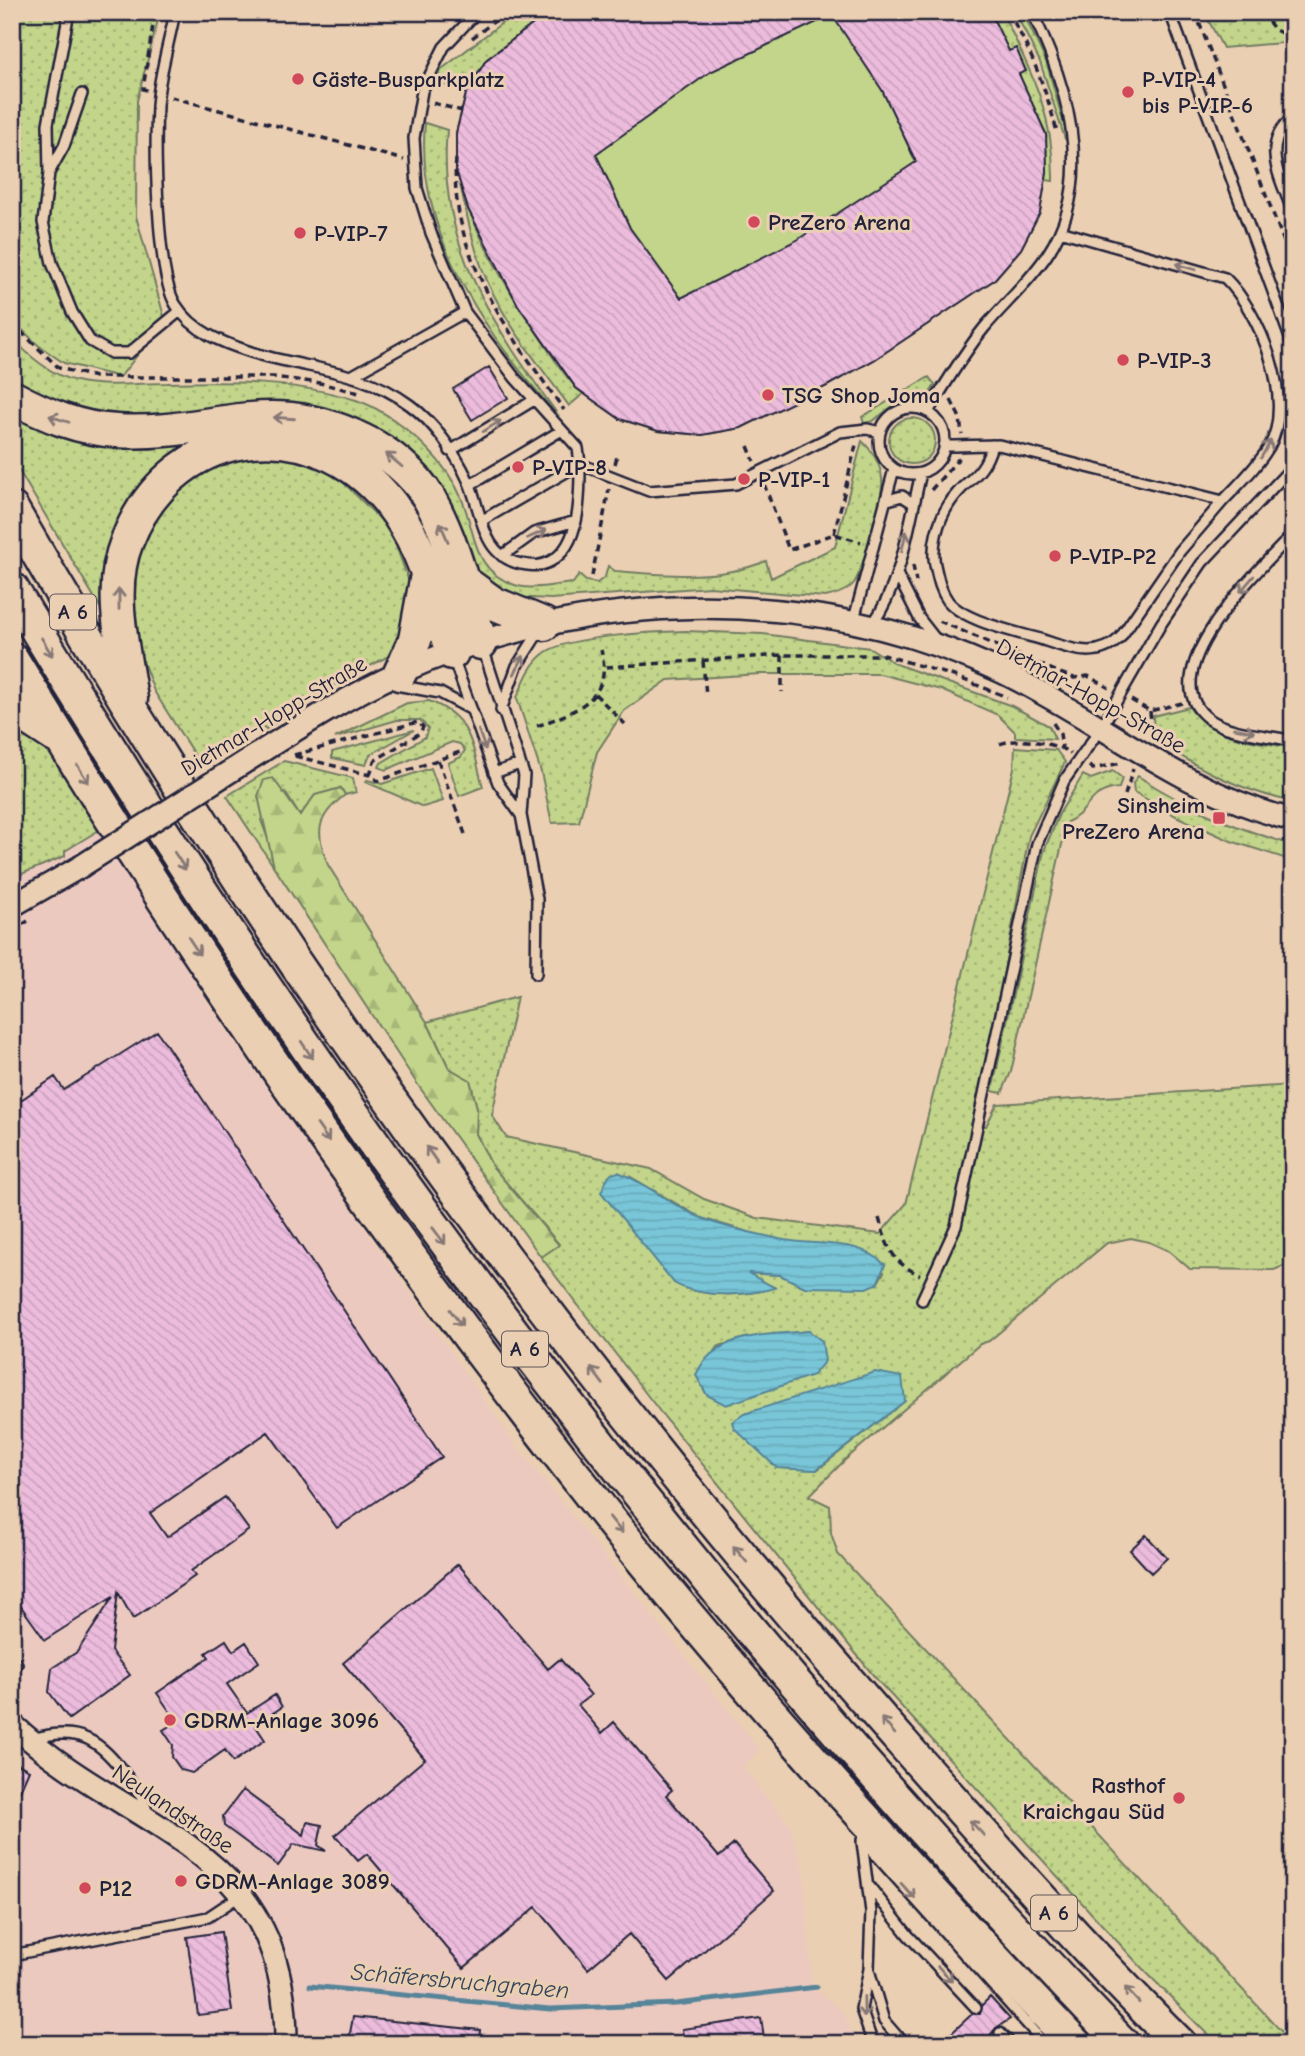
<svg xmlns="http://www.w3.org/2000/svg" width="1305" height="2056" viewBox="0 0 1305 2056" font-family="'Comic Neue',sans-serif">
<style>
.built{fill:#ecc9bf}
.grass{fill:url(#grass-dots);stroke:#727c62;stroke-width:2;fill-rule:evenodd}
.forest{fill:url(#forest-firs);stroke:#727c62;stroke-width:2}
.park{fill:#c2d58a;stroke:#727c62;stroke-width:2}
.water{fill:url(#water-rules);stroke:#568499;stroke-width:2}
.lines{fill:none;stroke-linecap:round;stroke-linejoin:round}
.stream{stroke:#568499;stroke-width:5}
.building{fill:url(#building-back-hatch);stroke:#22223b;stroke-width:2;fill-rule:evenodd}
.service-casing{stroke:#22223b;stroke-width:14}
.tertiary-casing{stroke:#22223b;stroke-width:26}
.motorway-casing{stroke:#22223b;stroke-width:37}
.path{stroke:#22223b;stroke-width:3.5;stroke-dasharray:7 5;stroke-linecap:butt}
.service{stroke:#ebcfb2;stroke-width:9}
.tertiary{stroke:#ebcfb2;stroke-width:21}
.motorway{stroke:#ebcfb2;stroke-width:32}
.tertiary-bridge-casing{stroke:#22223b;stroke-width:26;stroke-linecap:butt}
.tertiary-bridge{stroke:#ebcfb2;stroke-width:21}
.oneway{stroke:#867876}
.poi-dot{fill:#d1495b;stroke:#ebcfb2;stroke-width:2.5}
.labels{text-anchor:middle;dominant-baseline:central;stroke-width:6;stroke-linejoin:round;paint-order:stroke}
.shield{fill:#ebcfb2;stroke:#5e565f;stroke-width:2}
.shield-label{font-size:21px;font-weight:bold;fill:#22223b}
.poi-label{font-size:23px;font-weight:bold;fill:#22223b;stroke:#ebcfb2;text-anchor:start}
.street-label{font-size:23px;fill:#22223b;stroke:#ebcfb2}
.water-label{font-size:24px;font-style:italic;fill:#33435a;stroke:#ebcfb2}
</style>
<defs>
<pattern id="grass-dots" width="8" height="8" patternUnits="userSpaceOnUse" patternTransform="scale(1.75)"><rect width="8" height="8" fill="#c2d58a"/><path d="M2 2h.1M6 6h.1" fill="none" stroke="#a6b778" stroke-width="1.8" stroke-linecap="round"/></pattern>
<pattern id="forest-firs" width="22" height="20" patternUnits="userSpaceOnUse" patternTransform="scale(1.75)"><rect width="22" height="20" fill="#c2d58a"/><path d="M5 1l3.5 6h-7zM16 11l3.5 6h-7z" fill="#a6b778"/></pattern>
<pattern id="water-rules" width="6" height="5" patternUnits="userSpaceOnUse" patternTransform="scale(1.75)"><rect width="6" height="5" fill="#79c6d8"/><path d="M0 2.5h6" fill="none" stroke="#68aaba"/></pattern>
<pattern id="building-back-hatch" width="6" height="6" patternUnits="userSpaceOnUse" patternTransform="scale(1.75)"><rect width="6" height="6" fill="#edbcdd"/><path d="M-1 5l2 2M0 0l6 6M5-1l2 2" fill="none" stroke="#cba1bf"/></pattern>
</defs>
<rect width="100%" height="100%" fill="#ebcfb2"/>
<filter id="ink" filterUnits="userSpaceOnUse"><feTurbulence type="fractalNoise" baseFrequency=".0143" numOctaves="2"/><feDisplacementMap in="SourceGraphic" scale="14" xChannelSelector="R" yChannelSelector="G"/><feConvolveMatrix kernelMatrix="1 2 1 2 8 2 1 2 1" color-interpolation-filters="sRGB"/></filter>
<g filter="url(#ink)">
<path class="built" d="M12,682L207,1002L515,1444L760,1750L742,1767L789,1824L804,1870L812,1986L843,2012L857,2044H12Z"/>
<path class="grass" d="M12,12H160L137,101L136,216L165,320L120,377L64,363L38,345L12,320Z
M516,12H549L486,60L468,92L435,82L442,69Z
M990,12H1001L1004,16C1032,74 1054,114 1053,181L1046,180V134Z
M1015,12H1023L1047,64L1068,139H1065L1040,62Z
M1204,12H1293V42L1223,48Z
M425,123L447,130C436,244 495,328 559,416C488,339 415,233 425,123Z
M460,183C477,241 510,293 543,342C555,360 566,379 583,394L569,406C541,367 508,327 488,283C474,251 467,217 460,183Z
M12,336C26,355 53,376 76,381C105,388 138,383 167,383C230,381 296,381 356,400C395,413 444,458 460,495C477,531 470,570 515,585C530,591 556,584 573,583L579,575L586,581L597,583L605,577L608,566L615,571C665,575 718,581 766,561L771,578L835,547L862,441C872,450 881,465 882,479C884,494 863,571 854,583C847,592 835,595 825,597L710,587L551,599L511,597L472,570L415,463L171,418L81,416L12,386Z
M929,377L935,385L930,393L898,402L873,421L864,423L862,417Z
M12,408L203,443L173,464L103,612L12,459Z
M889 441a23 23 0 1 1 46 0a23 23 0 1 1-46 0Z
M227,452L303,455L344,483L382,521L395,543L412,590L396,652L327,689L266,729L261,725L200,764L154,691L131,629L126,585L156,503Z
M686,631L763,634L870,648L896,664L1012,706L1049,726L1055,739L1015,737V732L998,715L941,690L880,674H760L668,680L624,711L597,752L579,822L552,823L541,772L517,698C524,681 530,663 546,652C570,636 655,632 686,631Z
M429,701C472,717 472,746 483,787L459,796L448,763L461,757L465,750L460,744L452,742L386,770L379,767L381,763L425,737L428,728L420,720H397L335,738L407,703Z
M1189,707C1212,740 1256,741 1293,748V802C1243,791 1193,768 1154,737L1153,716Z
M12,717L47,744L99,830L65,851V856L12,878Z
M414,730L370,755L366,765L332,758V752Z
M1015,747L1056,750L1065,762L1029,836L976,1124L986,1126L997,1104L1293,1085V1262L1274,1270L1190,1269L1169,1251L1149,1242L1131,1238L1107,1243L989,1341L980,1344L845,1460L809,1496L830,1506L831,1533L838,1554L1293,2044H1217L1140,1966L878,1681L661,1413L541,1257L559,1244L492,1166L476,1134L477,1108L470,1081L449,1068L427,1022L517,997L492,1115L506,1137L651,1169L704,1199L757,1218L880,1234L906,1204L1014,768ZM631,1177L701,1218L884,1272L877,1284L805,1287L780,1275L745,1273L774,1287C746,1297 700,1298 674,1283ZM809,1331L707,1395L696,1375L719,1346L745,1338ZM905,1401L817,1470L777,1468Z
M284,761L353,778L356,792L345,795L341,788L315,795L300,816L285,792L261,820L272,850L274,867L227,796Z
M431,768L443,801L423,807L366,782L367,780L382,784Z
M1113,771L1122,778L1119,788C1086,791 1091,812 1067,822L1011,1072L1002,1093L992,1091L1044,851L1059,814L1083,775L1091,779Z
M1138,776C1188,809 1235,828 1293,845V861L1231,841L1178,817L1134,792L1133,783Z"/>
<path class="forest" d="M273,778L300,816L315,795L341,788L345,795C315,818 316,832 328,865L427,1022L449,1068L470,1080L477,1108L476,1134L492,1166L559,1245L541,1257L418,1085L274,867L258,796L264,780Z"/>
<path class="park" d="M549,12H990L1046,134L1047,172L1040,212L1021,249L994,280L874,360L741,428L702,435L658,431L620,419L576,388L518,305L468,209L456,170V133L466,94L486,60Z"/>
<path class="water" d="M618,1172C643,1182 663,1198 687,1211C714,1226 749,1232 779,1239C813,1247 860,1237 885,1265L877,1284L866,1288L805,1287L780,1275L748,1273L775,1288C746,1296 700,1298 674,1283L601,1192L609,1175Z
M809,1331L822,1341L825,1361L813,1375L726,1405L707,1395L696,1375C715,1332 768,1335 809,1331Z
M875,1372L902,1377L905,1401L816,1470L777,1468L734,1428L732,1422L744,1414Z"/>
<g class="lines">
<path class="stream" d="M310,1986L550,2009L676,2004L817,1987"/>
</g>
<path class="building" d="M549,12H990L1009,51L1016,48L1026,71L1019,74L1046,134L1047,172L1040,212L1021,249L994,280L874,360L827,386L741,428L702,435L658,431L620,419L576,388L518,305L468,209L456,170V133L466,94L486,60ZM832,15L882,90L916,162L797,240L681,298L630,228L596,154L710,72Z
M489,367L508,398L472,420L453,389Z
M157,1031L442,1457L337,1528L268,1432L150,1513L167,1537L225,1497L249,1530L191,1571L195,1576L133,1619L118,1592L111,1651L130,1675L69,1719L49,1692L52,1668L77,1652L113,1597L45,1640L12,1594V1106L55,1077L64,1090Z
M1146,1535L1167,1558L1151,1573L1130,1550Z
M458,1564L548,1669L560,1659L591,1695L578,1705L602,1733L614,1722L672,1790L666,1795L719,1857L734,1844L774,1891L669,1981L629,1934L588,1969L536,1907L464,1968L367,1854L358,1861L335,1835L425,1759L343,1663Z
M226,1640L233,1651L246,1642L259,1662L227,1684L247,1713L275,1695L282,1707L255,1725L265,1740L233,1762L225,1750L192,1773L181,1770L172,1757L173,1745L163,1730L171,1725L167,1721L173,1716L157,1693L209,1657L206,1653Z
M12,1761L29,1770L12,1809Z
M243,1790L304,1835L307,1822L322,1825L318,1845L326,1851L294,1844L278,1866L224,1826L223,1816Z
M221,1932L232,2011L198,2015L187,1937Z
M990,1997L1010,2019L996,2028L983,2044H940L972,2014H980L982,2005Z
M353,2017L480,2030L479,2044H348Z
M761,2018L765,2044H684L682,2029Z"/>
<g class="lines">
<g class="service-casing">
<path id="service" d="M69,12L48,124L49,173L43,222L52,263L72,312L90,341L111,353H129L180,311
M175,12C169,43 159,75 157,106C155,145 156,275 176,305C193,332 223,343 251,352C308,370 360,368 410,405C434,422 456,454 468,480C483,513 480,555 521,564C534,566 540,567 551,561C581,545 580,494 580,464L481,521
M477,12L444,47L422,91L414,138L417,188L431,233L465,312L515,378L578,448L580,464L649,491L736,484L840,432L867,429L880,432
M1170,12L1293,346
M1293,118C1259,143 1281,180 1293,212
M50,171L64,146L82,94
M1060,231L1225,278C1260,312 1296,401 1269,447C1257,467 1239,484 1223,501
M353,375L465,312
M879 441a33 33 0 1 1 66 0a33 33 0 1 1-66 0Z
M928,412C946,383 963,354 984,328C1005,303 1029,282 1047,255C1097,181 1068,86 1032,12
M944,446C962,446 981,445 999,445L1223,501L1180,551L1120,638C1096,661 1068,648 1040,639C1015,632 964,621 948,601C940,590 938,578 935,565C931,546 938,521 949,504C965,478 982,480 992,445
M450,451L534,400
M470,485L562,430
M888,500L902,496L913,503
M1293,534C1261,568 1147,674 1209,719C1230,734 1268,735 1293,741
M502,556L534,533L576,521
M897,574L919,618L937,641
M853,623L894,469
M872,625C902,583 909,523 921,473
M483,648L524,775L521,815L537,899L536,974
M453,658L498,783L520,814
M396,685L440,693L472,710
M501,710L517,666L540,630
M494,773L520,764
M1292,1076L1293,1071
M922,1300L956,1226L1037,844L1064,781L1101,728L1161,624L1202,563L1293,466
M12,1661L17,1664
M32,1739C80,1725 100,1740 128,1778C137,1790 145,1800 148,1815
M862,1840L1045,2044
M862,1842L871,1912L869,1969L861,2009L873,2044
M870,1887L908,1935L976,2008
M12,1955L208,1917L241,1895
M869,1970L884,2021L904,2044
M1000,2033L1011,2044"/>
</g>
<g class="tertiary-casing">
<path id="tertiary" d="M248,760C297,729 346,697 399,673C587,588 814,583 1002,672C1100,719 1185,794 1293,820
M12,906L80,867
M12,1724C133,1836 287,1843 286,2044"/>
</g>
<g class="motorway-casing">
<path id="motorway" d="M12,397C46,415 79,429 117,431C211,437 267,393 362,440C388,452 414,473 429,498C454,542 466,596 481,643
M12,509C259,941 555,1348 884,1722C980,1831 1076,1941 1180,2044
M460,579L493,603L544,624
M12,589C329,1119 694,1600 1123,2044
M12,659C182,939 369,1211 570,1469C726,1670 899,1860 1075,2044
M400,673L415,640L426,580
M131,699C124,650 107,590 127,541C175,418 325,406 398,514C426,554 437,606 452,653
M12,708L55,736"/>
</g>
<path class="path" d="M1008,12C1031,50 1046,89 1057,132
M1195,12L1293,265
M1261,12L1275,30L1293,38
M472,38L507,12
M147,90L143,89L155,12
M171,97L404,160
M433,103L462,111
M456,159C448,254 512,337 564,410
M12,323L59,368L95,377H273L320,383L363,394
M951,400L960,418L962,435
M748,446L754,461
M615,464L618,453
M764,484L789,550L834,534L861,542
M931,490L960,457
M834,534L857,441
M913,565L916,582
M592,576L609,489
M939,621L1060,673L1074,678L1088,676L1109,688
M782,655V692
M703,661L706,696
M606,667L782,655H884L954,676L1007,697
M595,694L625,724
M1131,700L1150,711L1182,703
M1150,711L1152,739
M1053,723L1060,734L1062,747
M537,726C574,712 614,699 601,650
M1000,744C1017,737 1056,742 1071,754
M294,755L418,722L423,727L420,733L374,761L370,775L378,781L460,752
M295,756L370,775
M438,760L465,834
M1089,766L1093,769L1121,763
M1125,795L1133,769
M12,931L28,921
M1284,1053L1293,1023
M879,1218C887,1246 891,1262 920,1275"/>
<use href="#service" class="service"/>
<use href="#tertiary" class="tertiary"/>
<use href="#motorway" class="motorway"/>
<g class="tertiary-bridge-casing">
<path id="tertiary-bridge" d="M80,867L248,760"/>
</g>
<use href="#tertiary-bridge" class="tertiary-bridge"/>
</g>
<defs><path id="oneway-shaft" d="M-6 0H5M1.5-3L5.5 0L1.5 3" fill="none" stroke-width="1.6" stroke-linecap="round" stroke-linejoin="round" transform="scale(1.75)"/></defs>
<g class="oneway">
<use href="#oneway-shaft" transform="translate(1186 267) rotate(-164)"/>
<use href="#oneway-shaft" transform="translate(284 418) rotate(-176)"/>
<use href="#oneway-shaft" transform="translate(59 419) rotate(-162)"/>
<use href="#oneway-shaft" transform="translate(492 426) rotate(-32)"/>
<use href="#oneway-shaft" transform="translate(1266 449) rotate(-60)"/>
<use href="#oneway-shaft" transform="translate(394 460) rotate(-140)"/>
<use href="#oneway-shaft" transform="translate(444 532) rotate(-113)"/>
<use href="#oneway-shaft" transform="translate(537 534) rotate(-24)"/>
<use href="#oneway-shaft" transform="translate(904 541) rotate(-77)"/>
<use href="#oneway-shaft" transform="translate(1247 584) rotate(130)"/>
<use href="#oneway-shaft" transform="translate(119 599) rotate(-90)"/>
<use href="#oneway-shaft" transform="translate(47 647) rotate(59)"/>
<use href="#oneway-shaft" transform="translate(519 665) rotate(-63)"/>
<use href="#oneway-shaft" transform="translate(1244 730) rotate(12)"/>
<use href="#oneway-shaft" transform="translate(482 740) rotate(70)"/>
<use href="#oneway-shaft" transform="translate(83 774) rotate(58)"/>
<use href="#oneway-shaft" transform="translate(180 861) rotate(57)"/>
<use href="#oneway-shaft" transform="translate(194 946) rotate(57)"/>
<use href="#oneway-shaft" transform="translate(307 1050) rotate(56)"/>
<use href="#oneway-shaft" transform="translate(323 1133) rotate(55)"/>
<use href="#oneway-shaft" transform="translate(432 1155) rotate(-125)"/>
<use href="#oneway-shaft" transform="translate(439 1236) rotate(53)"/>
<use href="#oneway-shaft" transform="translate(456 1318) rotate(54)"/>
<use href="#oneway-shaft" transform="translate(597 1376) rotate(-127)"/>
<use href="#oneway-shaft" transform="translate(616 1525) rotate(51)"/>
<use href="#oneway-shaft" transform="translate(740 1554) rotate(-130)"/>
<use href="#oneway-shaft" transform="translate(888 1726) rotate(-131)"/>
<use href="#oneway-shaft" transform="translate(977 1828) rotate(-133)"/>
<use href="#oneway-shaft" transform="translate(908 1891) rotate(48)"/>
<use href="#oneway-shaft" transform="translate(945 1974) rotate(47)"/>
<use href="#oneway-shaft" transform="translate(1132 1995) rotate(-133)"/>
<use href="#oneway-shaft" transform="translate(864 2007) rotate(89)"/>
</g>
</g>
<g class="poi-dot">
<circle cx="298" cy="79" r="7"/>
<circle cx="1128" cy="92" r="7"/>
<circle cx="754" cy="222" r="7"/>
<circle cx="300" cy="233" r="7"/>
<circle cx="1123" cy="360" r="7"/>
<circle cx="768" cy="395" r="7"/>
<circle cx="518" cy="467" r="7"/>
<circle cx="744" cy="479" r="7"/>
<circle cx="1055" cy="556" r="7"/>
<rect x="1212" y="811" width="14" height="14" rx="3.5"/>
<circle cx="170" cy="1720" r="7"/>
<circle cx="1179" cy="1798" r="7"/>
<circle cx="181" cy="1881" r="7"/>
<circle cx="85" cy="1888" r="7"/>
</g>
<g class="labels">
<g class="shield">
<rect x="50" y="594.5" width="46" height="35" rx="5"/>
<rect x="502" y="1331.5" width="46" height="35" rx="5"/>
<rect x="1031" y="1895.5" width="46" height="35" rx="5"/>
</g>
<g class="shield-label">
<text x="73" y="612">A 6</text>
<text x="525" y="1349">A 6</text>
<text x="1054" y="1913">A 6</text>
</g>
<g class="poi-label">
<text x="312" y="79">Gäste-Busparkplatz</text>
<text x="1142" y="79">P-VIP-4<tspan x="1142" dy="26">bis P-VIP-6</tspan></text>
<text x="768" y="222">PreZero Arena</text>
<text x="314" y="233">P-VIP-7</text>
<text x="1137" y="360">P-VIP-3</text>
<text x="782" y="395">TSG Shop Joma</text>
<text x="532" y="467">P-VIP-8</text>
<text x="758" y="479">P-VIP-1</text>
<text x="1069" y="556">P-VIP-P2</text>
<text x="1205" y="805" text-anchor="end">Sinsheim<tspan x="1205" dy="26">PreZero Arena</tspan></text>
<text x="184" y="1720">GDRM-Anlage 3096</text>
<text x="1165" y="1785" text-anchor="end">Rasthof<tspan x="1165" dy="26">Kraichgau Süd</tspan></text>
<text x="195" y="1881">GDRM-Anlage 3089</text>
<text x="99" y="1888">P12</text>
</g>
<g class="street-label">
<text transform="translate(1091 696) rotate(29)">Dietmar-Hopp-Straße</text>
<text transform="translate(274 716) rotate(-31)">Dietmar-Hopp-Straße</text>
<text transform="translate(173 1809) rotate(34)">Neulandstraße</text>
</g>
<g class="water-label">
<text transform="translate(460 1981) rotate(5)">Schäfersbruchgraben</text>
</g>
</g>
<rect width="1305" height="2056" fill="none" stroke="#ebcfb2" stroke-width="42"/>
<rect x="21" y="21" width="1263" height="2014" fill="none" stroke="#22223b" stroke-width="2.5" filter="url(#ink)"/>
</svg>
